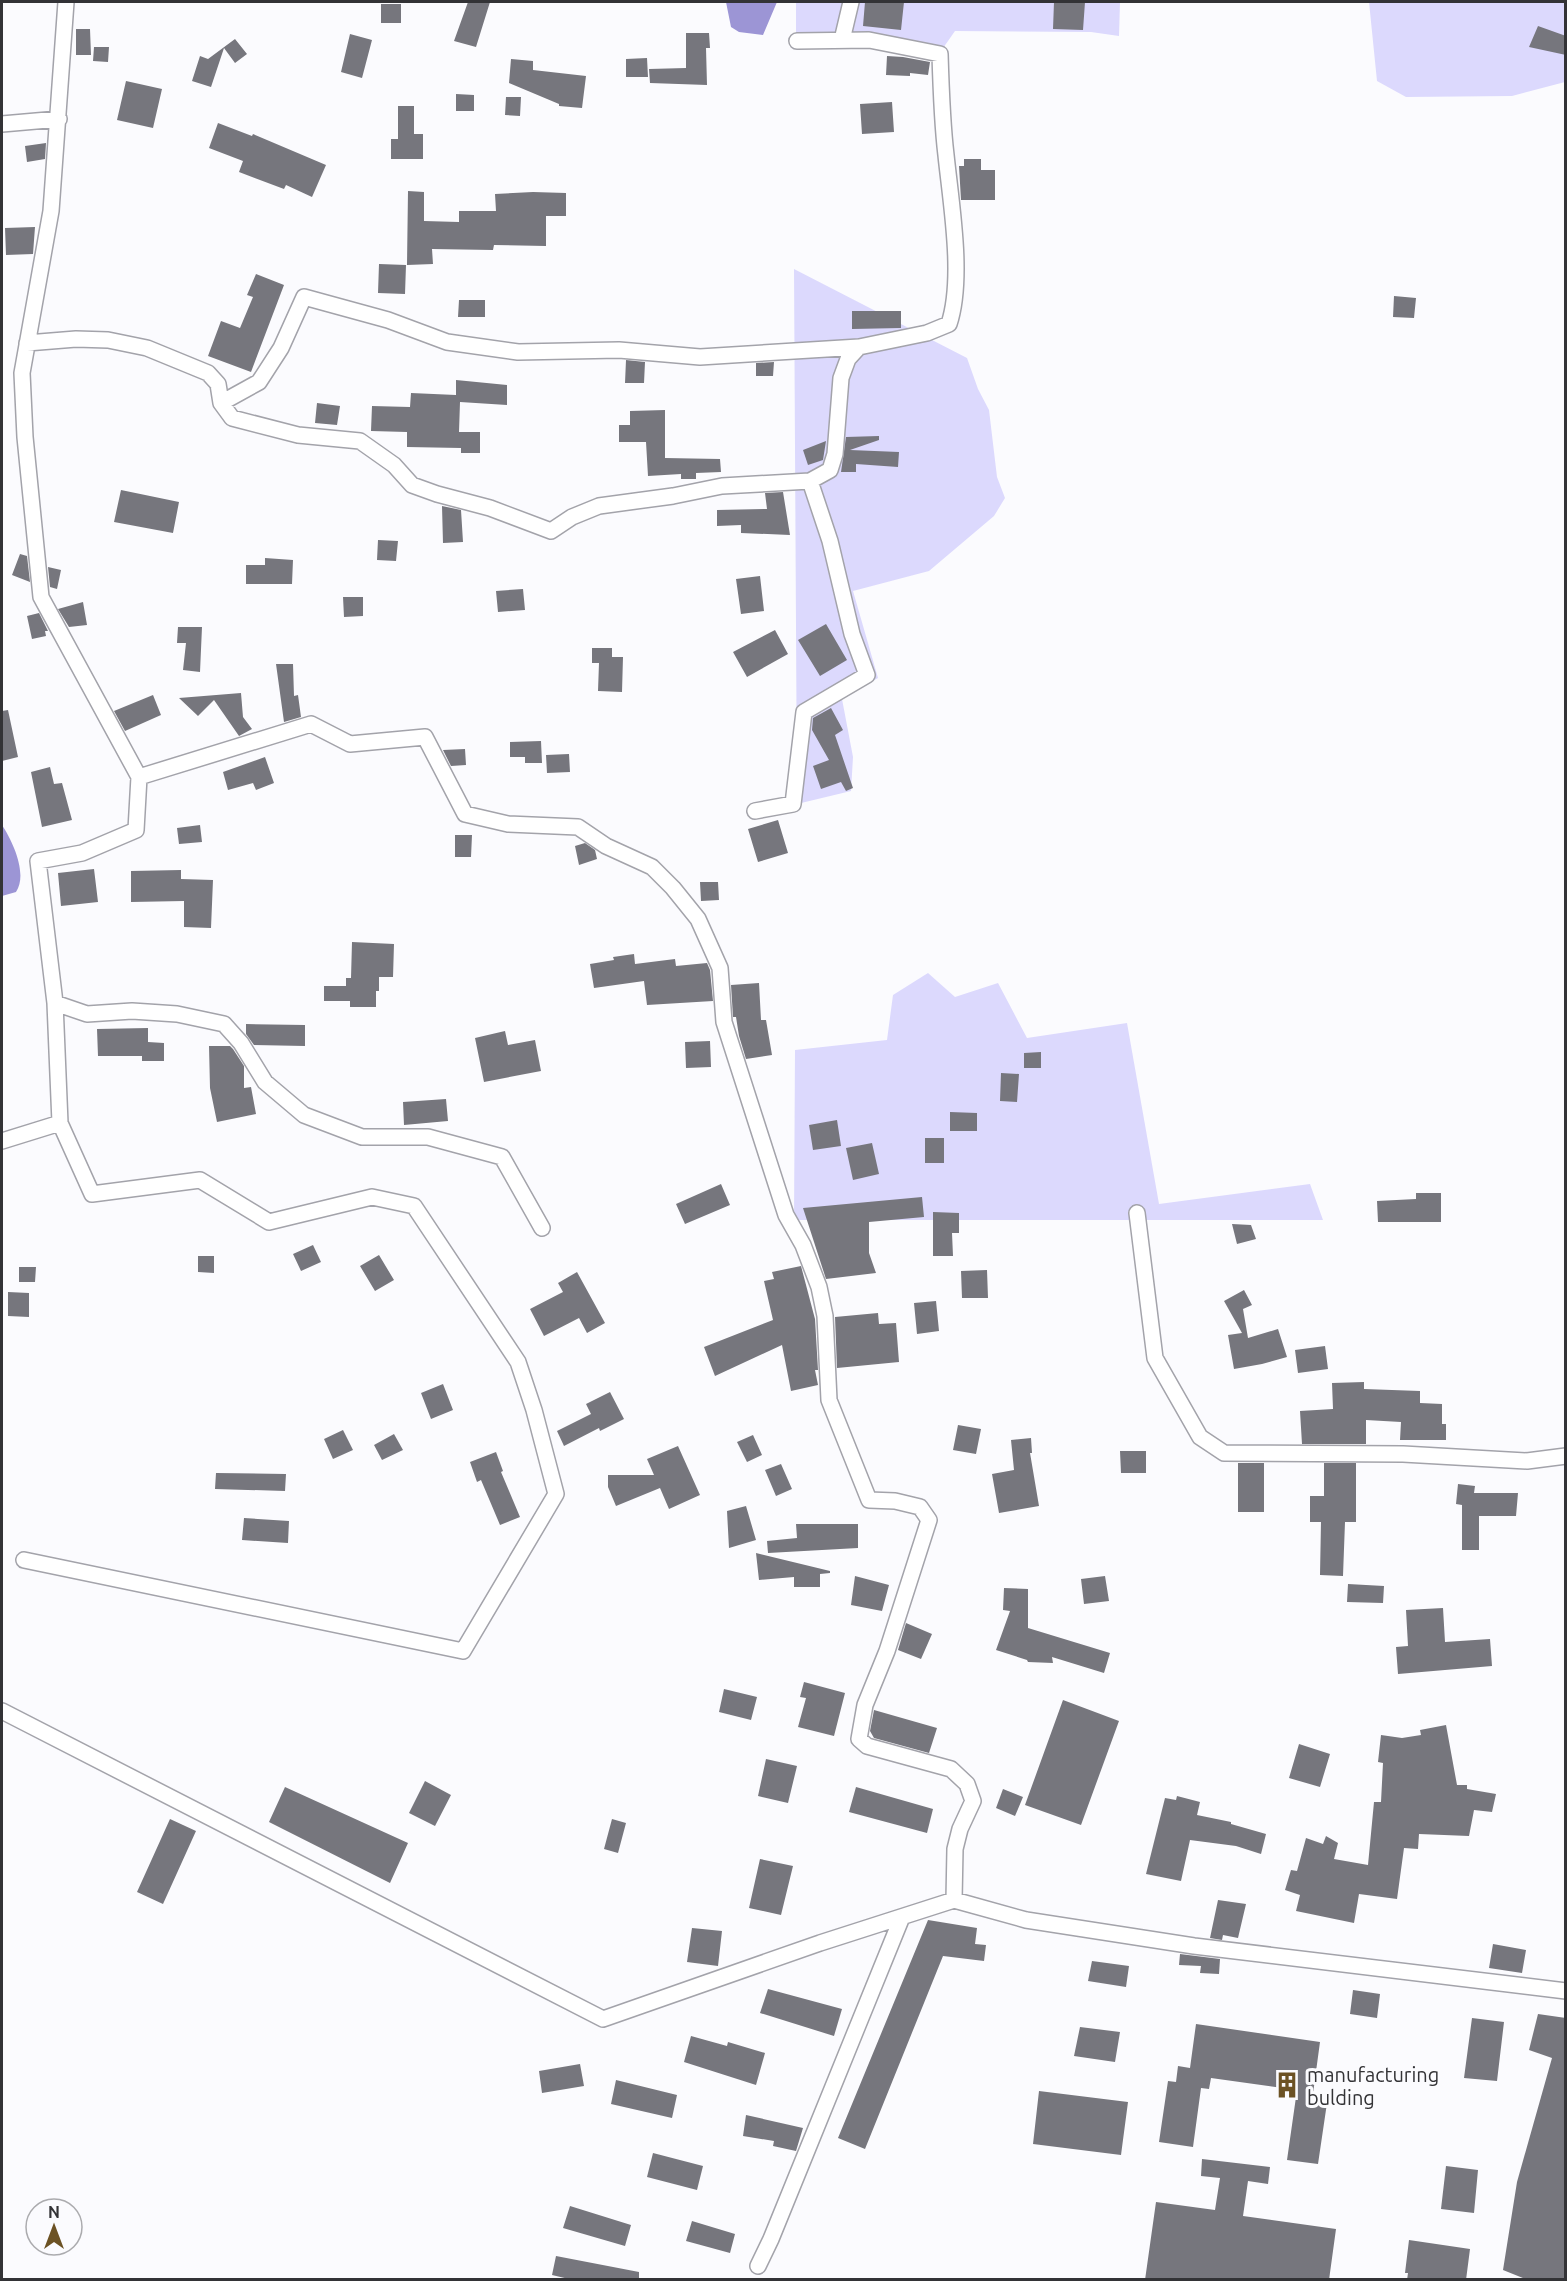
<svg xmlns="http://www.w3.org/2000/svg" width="1567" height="2281" viewBox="0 0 1567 2281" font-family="Ubuntu,sans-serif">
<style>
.green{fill:#dcd9fd}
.water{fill:#9c95d5}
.building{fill:#76767d}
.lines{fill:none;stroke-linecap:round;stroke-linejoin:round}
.minor-casing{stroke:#a3a3aa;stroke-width:18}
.minor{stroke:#fff;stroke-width:15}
.labels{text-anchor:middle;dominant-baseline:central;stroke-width:6;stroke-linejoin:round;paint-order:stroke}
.poi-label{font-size:20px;fill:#333336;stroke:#fbfbfe;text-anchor:start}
</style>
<rect width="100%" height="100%" fill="#fbfbfe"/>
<path class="green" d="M796,2H1120L1119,36L1091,32L955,31L941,51L796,36Z
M1369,2H1565V82L1512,96L1406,97L1377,81Z
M794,269L967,358L978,389L989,410L997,477L1005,498L994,516L929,571L853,591L878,678L842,699L853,757L851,791L797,804Z
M928,973L955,997L998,983L1027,1038L1127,1023L1159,1204L1310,1184L1323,1220H794L795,1050L887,1040L893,995Z"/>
<path class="water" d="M726,2H777L763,35L739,32L731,27Z
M2,825C13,842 28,874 16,892L2,896Z"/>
<path class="building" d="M468,2H490L476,47L454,41Z
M865,2H904L901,30L863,26Z
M1054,2H1085L1083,30L1053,29Z
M381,4H401V23H381Z
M1538,26L1566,36V55L1529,47Z
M76,29H90L91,55H76Z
M686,33H709L710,48H706L707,85L650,83L649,69L686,68Z
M350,34L372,40L362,78L341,72Z
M235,39L247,54L235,63L224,48L211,87L192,81L200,56L208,59Z
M94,47H109L108,62L93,61Z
M887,56L903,57L930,62L928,75L910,73V76L886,75Z
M647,58L648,77H626V59Z
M511,59L533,61V70L586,76L582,108L559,106V104L509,83Z
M126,81L162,89L153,128L117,120Z
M456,94L474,95V111H456Z
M506,97H521L520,116L505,115Z
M892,102L894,132L862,134L860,104Z
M398,106H414V134H423V159H391V139H398Z
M218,123L252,136L253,134L326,165L312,197L286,185L284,189L239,172L243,161L209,148Z
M46,143L45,159L27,162L25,146Z
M964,159H981V170H995V200H961L959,166H964Z
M408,191L424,192V221L459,222V211H496L495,194L533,192L566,193V216H546V246L494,245L493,250L432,249L433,264L407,265Z
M35,227L33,254L6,255L5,228Z
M379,264L406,265L405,294L378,293Z
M256,274L284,285L251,372L208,356L221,321L240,328L253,297L247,295Z
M1394,296L1416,298L1414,318L1393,317Z
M459,300H485V317H458Z
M852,311H901V328L852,329Z
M626,360L645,362L644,383H625Z
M774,362L773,376H756V363Z
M456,380L507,385V405L460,402L459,432H480V453H461V448L407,447V432L371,431L372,406L410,407L411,393L456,395Z
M317,403L340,406L337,425L315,423Z
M665,410V458L720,459L721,472L696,473V479H681V474L648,476L646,442H619V425H630V411Z
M879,436V440L850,450L899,452L898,467L856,464V472H841L846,437Z
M826,441L823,460L808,465L803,450Z
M121,490L179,502L173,533L114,522Z
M783,492L790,535L741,533V525L717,526V510L767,509L765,493Z
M442,506L461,510L463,542L443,543Z
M378,540L398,541L396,561L377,560Z
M20,554L27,556L30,582L12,575Z
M265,558L293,560L292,584H246V565H265Z
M48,567L61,570L57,589L50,587Z
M760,576L764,611L741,614L736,579Z
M523,589L525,610L498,612L496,591Z
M343,597H363V616L344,617Z
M83,602L87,625L69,627L58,609Z
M39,613L48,631H45L46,636L32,639L27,616Z
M826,624L847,660L820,676L798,640Z
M178,627H202L200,672L183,670L186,643H177Z
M775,630L788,654L747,677L733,652Z
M592,648H612V657H623L622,692L598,691L599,663H592Z
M276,664H293L294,696L298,695L301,717L284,722Z
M241,693L243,717L252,729L239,736L214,700L198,716L179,698Z
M153,695L161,715L125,731L114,711Z
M831,708L843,730L835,735L853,788L846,791L841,782L821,789L813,766L829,760L812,730L813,718Z
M8,710L18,757L2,761V711Z
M541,741L542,763H525V757H510V742Z
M465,749L466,765L451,766L443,750Z
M569,754L570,772L547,773L546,755Z
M265,757L274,783L256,790L253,783L228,790L223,772Z
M50,767L54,784L62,783L72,820L42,827L31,772Z
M778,820L788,853L758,862L748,829Z
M200,825L202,842L179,844L177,828Z
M455,835H472L471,857H455Z
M585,843L595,850L597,859L579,865L575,846Z
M94,869L98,902L61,906L58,873Z
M181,870V879L213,880L211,928L184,927V901L131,902V871Z
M700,882H718L719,900L701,901Z
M352,942L394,944L393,977H379V991H376V1007H350V1001H324V986H346V978H351Z
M634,954L635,964L675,959L676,966L707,963L710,970L713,1001L647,1005L644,981L594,988L590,964L614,960L613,957Z
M759,983L761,1020H766L772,1055L746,1059L739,1036L736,1017H733L731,985Z
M246,1024L305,1025V1046L254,1045L246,1034Z
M148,1028V1042L164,1043V1061H142V1056H98L97,1029Z
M505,1031L508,1045L535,1040L541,1071L484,1082L475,1038Z
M710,1041L711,1067L686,1068L685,1042Z
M209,1046H230L233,1049L244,1066V1088L251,1087L256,1114L217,1122L210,1088Z
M1041,1052V1068H1024V1053Z
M1001,1073L1019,1074L1017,1102L1000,1101Z
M446,1099L448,1121L404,1125L403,1102Z
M950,1112L977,1113V1131H950Z
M837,1120L841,1146L813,1150L809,1125Z
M925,1138H944V1163H925Z
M872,1143L879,1174L853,1180L846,1148Z
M721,1184L730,1205L685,1224L676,1204Z
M1416,1193H1441V1222H1378L1377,1201L1416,1199Z
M922,1197L924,1217L869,1222V1253L876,1273L826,1279L803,1208Z
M933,1212L959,1213V1233H952L953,1256H933Z
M1232,1224L1251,1225L1256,1239L1237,1244Z
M313,1245L321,1262L301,1271L293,1254Z
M379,1255L394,1280L375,1291L360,1266Z
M198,1256H214V1273L198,1272Z
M801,1266L815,1319L818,1370H815L818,1385L791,1391L782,1345L715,1376L704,1347L773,1320L764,1281L774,1279L772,1272Z
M19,1267H36L35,1282H19Z
M987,1270L988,1298H962L961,1271Z
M577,1272L605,1323L587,1333L579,1318L544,1336L530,1309L563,1292L558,1283Z
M1244,1290L1252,1305L1243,1309L1248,1338L1278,1329L1287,1357L1262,1364L1234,1369L1228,1335L1242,1333L1224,1301Z
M8,1292L29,1293V1317L8,1316Z
M936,1301L939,1331L917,1334L914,1303Z
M878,1313L879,1324L896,1323L899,1362L837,1368L835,1317Z
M1325,1346L1328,1369L1298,1373L1295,1350Z
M1364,1382V1389L1420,1391V1403L1442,1404V1424H1446V1440H1400L1401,1422L1366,1420V1444H1302L1300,1411L1333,1409L1332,1383Z
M443,1384L453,1410L431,1419L421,1393Z
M610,1392L624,1419L600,1431L599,1428L564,1446L557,1431L591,1414L586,1404Z
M958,1425L981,1429L976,1454L953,1450Z
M343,1430L353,1450L333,1459L324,1439Z
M394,1434L403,1450L382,1460L374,1445Z
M753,1435L762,1455L747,1462L737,1442Z
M1031,1438L1032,1453H1030L1039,1506L999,1513L992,1474L1014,1470L1011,1440Z
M678,1446L700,1495L669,1509L660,1488L616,1506L608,1487V1475H654L647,1459Z
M1120,1451H1146V1473H1121Z
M496,1452L503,1471L501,1472L520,1517L500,1525L481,1480L477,1482L470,1462Z
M1238,1463H1264V1512H1238Z
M1324,1463H1356V1522H1345L1343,1576L1320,1575L1321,1522H1310V1496H1324Z
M781,1464L792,1489L776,1496L765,1470Z
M216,1473L286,1474L285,1491L215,1489Z
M1458,1484L1475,1486L1474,1493H1518L1516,1516H1479V1550H1462V1505L1456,1504Z
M746,1506L756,1540L729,1548L727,1511Z
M244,1518L289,1521L288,1543L242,1540Z
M796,1524H858V1548L768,1553L767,1541L797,1538Z
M756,1553L830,1571V1573L820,1574V1587H794V1577L759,1580Z
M855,1576L889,1585L882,1611L851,1605Z
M1105,1576L1109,1601L1084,1604L1081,1579Z
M1348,1584L1384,1586L1383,1603L1347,1602Z
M1004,1588L1028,1589V1628L1110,1653L1104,1673L1052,1657L1053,1663L1028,1662L1027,1660L996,1650L1010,1611L1003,1610Z
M1443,1608L1445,1642L1490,1639L1492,1666L1398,1674L1396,1647L1408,1646L1406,1610Z
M906,1623L932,1634L921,1659L898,1650Z
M804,1682L845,1693L834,1736L798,1727L806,1698L800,1697Z
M724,1689L757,1697L751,1720L719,1712Z
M1063,1700L1119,1721L1081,1825L1025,1805Z
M874,1710L937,1728L929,1753L874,1738L870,1731Z
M1446,1725L1457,1785H1467V1789L1496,1794L1492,1812L1474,1810L1469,1836L1419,1834L1418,1849L1404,1848L1397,1899L1359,1894L1354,1923L1296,1911L1300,1895L1285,1890L1291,1870L1297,1871L1306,1838L1323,1844L1326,1836L1338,1843L1334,1859L1368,1865L1374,1802H1381L1383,1763L1378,1762L1381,1735L1402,1738L1421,1735L1420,1730Z
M1299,1744L1330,1754L1320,1787L1289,1778Z
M766,1759L797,1766L788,1803L758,1796Z
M425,1781L451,1795L435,1826L409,1813Z
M285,1787L408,1843L390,1883L269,1822Z
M856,1787L933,1809L927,1833L849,1812Z
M1003,1789L1023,1797L1015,1816L996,1808Z
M1177,1796L1200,1802L1197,1815L1231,1822V1824L1266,1834L1261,1854L1236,1846L1190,1840L1181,1881L1146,1874L1165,1798L1176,1800Z
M170,1819L196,1831L163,1904L137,1892Z
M612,1819L626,1823L618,1853L604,1849Z
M760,1859L793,1866L781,1915L749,1908Z
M1218,1900L1246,1904L1238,1938L1223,1935L1222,1940L1210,1938Z
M928,1920L977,1928L975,1944L986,1945L984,1961L943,1956L865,2149L838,2138Z
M692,1928L722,1931L718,1966L687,1962Z
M1493,1944L1526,1950L1522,1973L1489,1968Z
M1180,1954L1220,1959L1219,1974L1200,1973L1201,1966L1179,1965Z
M1092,1961L1129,1966L1126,1987L1088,1981Z
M768,1989L842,2009L834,2036L760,2013Z
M1353,1990L1380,1994L1377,2018L1350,2014Z
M1538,2014L1566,2018V2280H1528L1503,2270L1517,2182L1552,2058L1529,2050Z
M1472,2018L1504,2022L1497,2081L1464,2078Z
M1196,2024L1320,2042L1312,2101L1327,2103L1318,2164L1287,2160L1297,2090L1211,2078L1209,2089L1201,2088L1193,2147L1159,2142L1168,2081L1176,2082L1178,2066L1190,2068Z
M1080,2027L1120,2032L1115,2062L1074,2056Z
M691,2036L727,2046L728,2042L765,2053L756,2085L684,2062Z
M580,2064L584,2086L542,2093L539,2071Z
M616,2080L677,2095L672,2118L611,2104Z
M1039,2091L1128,2102L1121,2155L1033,2144Z
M746,2115L803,2128L796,2151L773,2146L774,2141L743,2136Z
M653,2153L703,2166L697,2190L647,2177Z
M1202,2159L1270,2167L1268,2184L1248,2181L1243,2216L1336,2229L1329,2280H1145L1156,2202L1215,2210L1220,2178L1201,2176Z
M1446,2166L1478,2170L1474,2213L1441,2209Z
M570,2206L631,2225L625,2246L563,2228Z
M692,2221L735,2234L730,2253L686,2241Z
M1409,2240L1470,2249L1466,2280H1407L1408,2273H1405Z
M556,2256L639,2272V2280H573L552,2275Z"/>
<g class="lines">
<g class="minor-casing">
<path id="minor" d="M66,2L51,211L22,373L25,437L41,597L139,777L311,724L350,744L425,737L465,814L508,824L578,827L606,846L652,867L673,888L698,919L720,968L724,1022L786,1215L803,1245L819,1287L825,1316L829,1400L869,1500L895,1501L920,1507L929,1520L887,1651L865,1705L859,1739L867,1746L951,1769L967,1784L973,1801L960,1829L955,1849L954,1900
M842,40L851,2
M2,124L59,119
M27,343L76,339L108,340L147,348L208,373L218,384L221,403L232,418L298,435L360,441L394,465L412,485L437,494L490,508L551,531L572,517L599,506L673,496L722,486L810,481
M221,403L259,382L281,348L304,297L388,320L447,342L518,352L619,350L700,357L859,347
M755,811L793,804L804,712L867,675L852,634L830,541L810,481L830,470L835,454L841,378L848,359L859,347L927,333L949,324C964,278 951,204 946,155C942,122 941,88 940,54L869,40L797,41
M55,1003L87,1014L132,1011L177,1014L224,1024L241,1043L265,1082L304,1115L362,1137H428L502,1157L542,1228
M60,1123L55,1003L38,861L82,853L136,830L139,777
M2,1141L60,1123L92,1194L200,1180L269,1222L372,1197L414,1206L518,1362L534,1410L556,1494L463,1651L24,1560
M1137,1213L1155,1358L1200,1437L1224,1453L1403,1454L1527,1461L1566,1456
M2,1711L603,2019L820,1943L954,1900L1026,1920L1194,1946L1566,1991
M758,2266L771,2239L902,1917"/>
</g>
<use href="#minor" class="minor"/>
</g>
<defs>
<g id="building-bare" transform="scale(2.07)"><path d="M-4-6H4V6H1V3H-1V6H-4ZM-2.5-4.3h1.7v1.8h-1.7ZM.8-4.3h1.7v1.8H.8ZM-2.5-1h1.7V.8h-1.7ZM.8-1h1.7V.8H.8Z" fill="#6c5224" stroke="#fbfbfe" stroke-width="2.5" paint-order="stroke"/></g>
</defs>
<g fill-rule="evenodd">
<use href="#building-bare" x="1287" y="2085"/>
</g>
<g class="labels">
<g class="poi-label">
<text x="1307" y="2074">manufacturing<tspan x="1307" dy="23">bulding</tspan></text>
</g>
</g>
<rect width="1567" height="2281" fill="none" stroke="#333336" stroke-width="6"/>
<g transform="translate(54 2227)"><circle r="28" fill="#fbfbfe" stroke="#ababae" stroke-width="1.5"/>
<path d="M0-4.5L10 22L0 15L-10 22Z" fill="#6c5224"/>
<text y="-9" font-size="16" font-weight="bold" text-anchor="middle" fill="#333336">N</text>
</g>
</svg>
